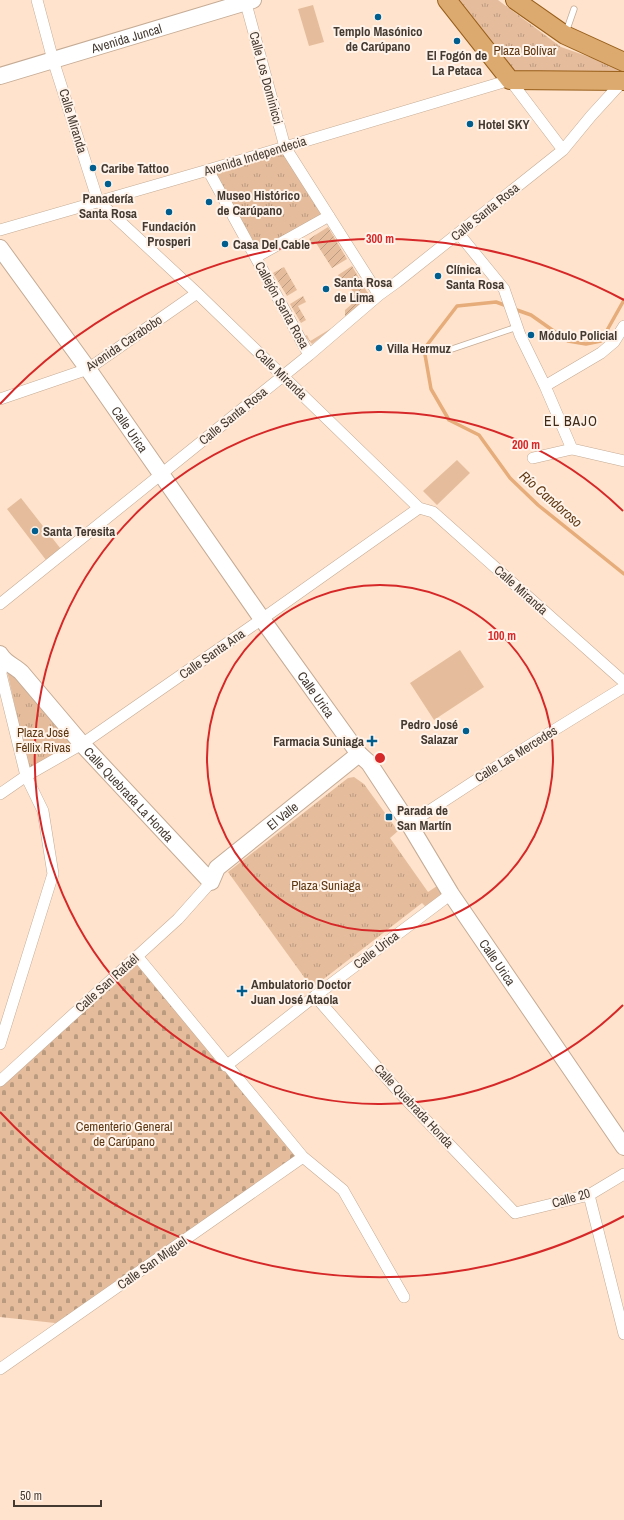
<svg xmlns="http://www.w3.org/2000/svg" width="624" height="1520" viewBox="0 0 624 1520" font-family="'Archivo Narrow',sans-serif">
<style>
.grass{fill:#e5bd9c}
.cemetery{fill:url(#cemetery-stones)}
.park{fill:url(#park-tufts)}
.garden{fill:url(#garden-furrows)}
.lines{fill:none;stroke-linecap:round;stroke-linejoin:round}
.stream{stroke:#e6ac7a;stroke-width:3.5}
.service-casing{stroke:#c5ab95;stroke-width:7}
.minor-casing{stroke:#c5ab95;stroke-width:12}
.secondary-casing{stroke:#c5ab95;stroke-width:18}
.primary-casing{stroke:#985e1a;stroke-width:20}
.service{stroke:#fff;stroke-width:5.5}
.minor{stroke:#fff;stroke-width:11}
.secondary{stroke:#fff;stroke-width:16}
.primary{stroke:#dcaa6e;stroke-width:18}
.ring{fill:none;stroke:#d62828;stroke-width:2}
.poi-dot{fill:#005e8e;stroke:#fff3ea;stroke-width:1.5}
.labels{text-anchor:middle;dominant-baseline:central;stroke-width:4;stroke-linejoin:round;paint-order:stroke}
.poi-label{font-size:13px;font-weight:bold;fill:#453a31;stroke:#fff3ea;text-anchor:start}
.street-label{font-size:13px;fill:#453a31;stroke:#fff3ea}
.park-label{font-size:13px;fill:#5d3711;stroke:#fff3ea}
.neighbourhood-label{font-size:14px;letter-spacing:1px;fill:#3f2a17;stroke:#fff3ea}
.water-label{font-size:14px;font-style:italic;fill:#5f3813;stroke:#fff3ea}
.centre{fill:#d62828;stroke:#fff3ea;stroke-width:2}
.ring-label{font-size:12px;text-anchor:middle;font-weight:bold;fill:#d62828;stroke:#fff3ea;stroke-width:4;stroke-linejoin:round;paint-order:stroke}
</style>
<defs>
<pattern id="cemetery-stones" width="16" height="16" patternUnits="userSpaceOnUse"><rect width="16" height="16" fill="#e5bd9c"/><path d="M2 7V4a2 2 0 0 1 4 0v3zM10 15v-3a2 2 0 0 1 4 0v3z" fill="#bb9b80"/></pattern>
<pattern id="park-tufts" width="24" height="20" patternUnits="userSpaceOnUse"><rect width="24" height="20" fill="#e5bd9c"/><path d="M3 7l-1-3M5 7V3M7 7l1-3M15 17l-1-3M17 17v-4M19 17l1-3" fill="none" stroke="#bb9b80"/></pattern>
<pattern id="garden-furrows" width="10" height="10" patternUnits="userSpaceOnUse"><rect width="10" height="10" fill="#e5bd9c"/><path d="M-1 1l2-2M0 10L10 0M9 11l2-2" fill="none" stroke="#bb9b80"/></pattern>
</defs>
<rect width="100%" height="100%" fill="#ffe3cc"/>
<path class="grass" d="M313,5L324,42L309,46L298,9Z
M457,460L470,473L437,505L423,491Z
M21,498L64,553L49,564L7,509Z
M460,650L484,687L434,720L410,683Z"/>
<path class="cemetery" d="M137,956L303,1157L64,1324L0,1317V1081Z"/>
<path class="park" d="M456,0H498L561,47L624,69V78L512,74Z
M285,147L329,216L256,257L208,170Z
M6,666L76,745L29,771Z
M354,777L364,784L398,831L390,838L428,892L437,886L445,896L428,909L422,903L312,988L228,872L348,778Z"/>
<path class="garden" d="M328,227L347,259L332,268L316,243L313,245L309,239Z
M352,266L370,297L345,317V310L353,303L351,298L355,295L345,279L341,281L338,275Z
M284,267L297,290L287,296L273,273Z
M303,296L306,302L298,306L306,320L301,323L290,304Z
M335,326L312,344L305,336L307,335L310,341L312,340Z"/>
<g class="lines">
<path class="stream" d="M507,306L496,302L457,306L424,349L431,389L449,420L479,435L510,478L538,505L624,574
M514,309L531,315L568,341L586,344L601,341L624,300"/>
<g class="service-casing">
<path id="service" d="M566,32L574,9
M452,349L517,327"/>
</g>
<g class="minor-casing">
<path id="minor" d="M37,0L53,60L98,201L197,293L419,508L433,512L624,682
M245,0L285,147L379,295
M208,170L309,355
M0,230L208,170L510,80L563,150
M459,234L504,289L520,335L545,386L572,449L624,461
M256,257L329,216
M545,386L601,353L614,342L624,326
M0,399L88,369L197,293
M533,458L572,449
M0,604L309,355L379,295L397,282L563,150L591,116L623,81
M0,794L26,776L82,744L262,619L419,508
M409,824L525,748L624,687
M137,956L303,1157L343,1190L404,1297
M315,996L398,1091L515,1213L589,1195L624,1174
M0,1044L53,874L43,811L26,776L1,674L3,659
M226,1066L315,996L451,894
M0,1081L178,919L211,882
M589,1195L624,1334
M0,1369L303,1157"/>
</g>
<g class="secondary-casing">
<g id="secondary">
<path id="s1" d="M0,76L253,0"/>
<path id="s2" d="M0,248L88,369L262,619L359,754L369,763L409,824L451,894L624,1147"/>
<path id="s3" d="M0,654C4,662 14,666 21,672L82,744L211,882L217,868L359,754"/>
</g>
</g>
<g class="primary-casing">
<path id="primary" d="M447,0L510,80L624,81
M515,0L565,35L624,62"/>
</g>
<use href="#service" class="service"/>
<use href="#minor" class="minor"/>
<use href="#secondary" class="secondary"/>
<use href="#primary" class="primary"/>
</g>
<g class="ring">
<circle cx="380" cy="758" r="173"/>
<path d="M623 1005A346 346 0 1 1 623 511"/>
<path d="M624 1216A519 519 0 0 1 0 1112M0 404A519 519 0 0 1 624 300"/>
</g>
<g class="poi-dot">
<circle cx="378" cy="17" r="4"/>
<circle cx="457" cy="41" r="4"/>
<circle cx="470" cy="124" r="4"/>
<circle cx="93" cy="168" r="4"/>
<circle cx="108" cy="184" r="4"/>
<circle cx="209" cy="202" r="4"/>
<circle cx="169" cy="212" r="4"/>
<circle cx="225" cy="244" r="4"/>
<circle cx="438" cy="276" r="4"/>
<circle cx="326" cy="289" r="4"/>
<circle cx="531" cy="335" r="4"/>
<circle cx="379" cy="348" r="4"/>
<circle cx="35" cy="531" r="4"/>
<circle cx="466" cy="731" r="4"/>
<path d="M370 735h4v4h4v4h-4v4h-4v-4h-4v-4h4z"/>
<rect x="385" y="813" width="8" height="8" rx="2"/>
<path d="M240 985h4v4h4v4h-4v4h-4v-4h-4v-4h4z"/>
</g>
<g class="labels">
<g class="poi-label">
<text x="378" y="31" text-anchor="middle">Templo Masónico<tspan x="378" dy="15">de Carúpano</tspan></text>
<text x="457" y="55" text-anchor="middle">El Fogón de<tspan x="457" dy="15">La Petaca</tspan></text>
<text x="478" y="124">Hotel SKY</text>
<text x="101" y="168">Caribe Tattoo</text>
<text x="217" y="195">Museo Histórico<tspan x="217" dy="15">de Carúpano</tspan></text>
<text x="108" y="198" text-anchor="middle">Panadería<tspan x="108" dy="15">Santa Rosa</tspan></text>
<text x="169" y="226" text-anchor="middle">Fundación<tspan x="169" dy="15">Prosperi</tspan></text>
<text x="233" y="244">Casa Del Cable</text>
<text x="446" y="269">Clínica<tspan x="446" dy="15">Santa Rosa</tspan></text>
<text x="334" y="282">Santa Rosa<tspan x="334" dy="15">de Lima</tspan></text>
<text x="539" y="335">Módulo Policial</text>
<text x="387" y="348">Villa Hermuz</text>
<text x="43" y="531">Santa Teresita</text>
<text x="458" y="724" text-anchor="end">Pedro José<tspan x="458" dy="15">Salazar</tspan></text>
<text x="364" y="741" text-anchor="end">Farmacia Suniaga</text>
<text x="397" y="810">Parada de<tspan x="397" dy="15">San Martín</tspan></text>
<text x="251" y="984">Ambulatorio Doctor<tspan x="251" dy="15">Juan José Ataola</tspan></text>
</g>
<g class="street-label">
<text stroke="none"><textPath href="#s1" startOffset="132">Avenida Juncal</textPath></text>
<text transform="translate(266 78) rotate(75)">Calle Los Dominicci</text>
<text transform="translate(73 121) rotate(73)">Calle Miranda</text>
<text transform="translate(255 156) rotate(-17)">Avenida Independecia</text>
<text transform="translate(485 212) rotate(-39)">Calle Santa Rosa</text>
<text transform="translate(282 305) rotate(61)">Callejón Santa Rosa</text>
<text transform="translate(124 343) rotate(-34)">Avenida Carabobo</text>
<text transform="translate(281 374) rotate(44)">Calle Miranda</text>
<text transform="translate(233 416) rotate(-39)">Calle Santa Rosa</text>
<text stroke="none"><textPath href="#s2" startOffset="223">Calle Urica</textPath></text>
<text transform="translate(521 590) rotate(42)">Calle Miranda</text>
<text transform="translate(212 654) rotate(-35)">Calle Santa Ana</text>
<text stroke="none"><textPath href="#s2" startOffset="547">Calle Urica</textPath></text>
<text transform="translate(516 754) rotate(-32)">Calle Las Mercedes</text>
<text stroke="none"><textPath href="#s3" startOffset="191">Calle Quebrada La Honda</textPath></text>
<text stroke="none"><textPath href="#s3" startOffset="410">El Valle</textPath></text>
<text transform="translate(376 950) rotate(-37)">Calle Úrica</text>
<text stroke="none"><textPath href="#s2" startOffset="871">Calle Urica</textPath></text>
<text transform="translate(107 983) rotate(-42)">Calle San Rafaél</text>
<text transform="translate(414 1106) rotate(47)">Calle Quebrada Honda</text>
<text transform="translate(571 1198) rotate(-16)">Calle 20</text>
<text transform="translate(152 1263) rotate(-35)">Calle San Miguel</text>
</g>
<g class="park-label">
<text x="525" y="50">Plaza Bolívar</text>
<text x="43" y="732">Plaza José<tspan x="43" dy="15">Féllix Rivas</tspan></text>
<text x="326" y="885">Plaza Suniaga</text>
<text x="124" y="1126">Cementerio General<tspan x="124" dy="15">de Carúpano</tspan></text>
</g>
<g class="neighbourhood-label">
<text x="571" y="421">EL BAJO</text>
</g>
<g class="water-label">
<text transform="translate(551 499) rotate(41)">Río Candoroso</text>
</g>
</g>
<circle cx="380" cy="758" r="6" class="centre"/>
<g class="ring-label">
<text x="380" y="243">300 m</text>
<text x="526" y="449">200 m</text>
<text x="502" y="640">100 m</text>
</g>
<path d="M14 1500v6h87v-6" fill="none" stroke="#453a31" stroke-width="2"/>
<text x="20" y="1500" font-size="12" fill="#453a31" stroke="#fff3ea" stroke-width="3" paint-order="stroke">50 m</text>
</svg>
